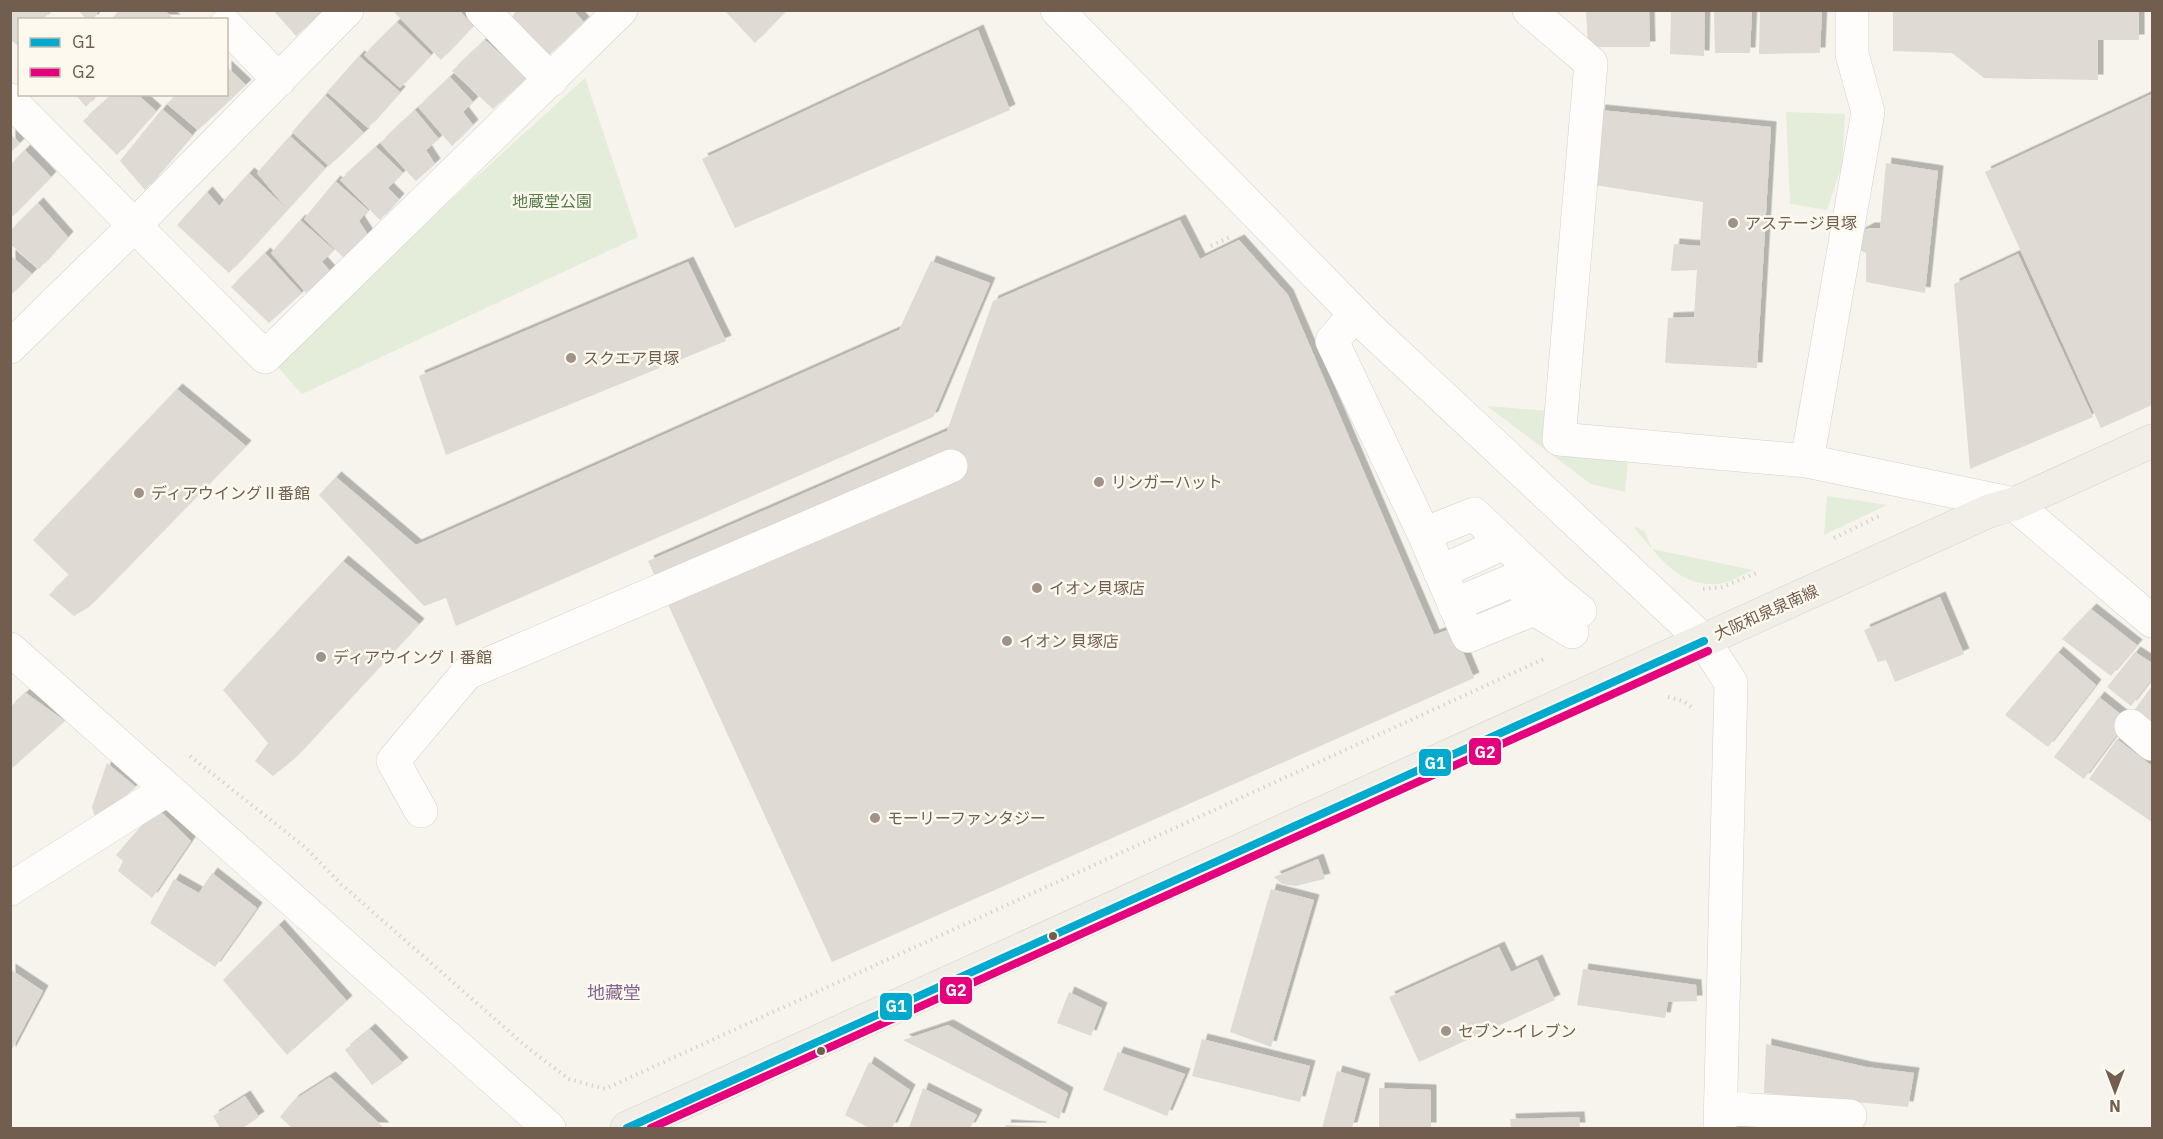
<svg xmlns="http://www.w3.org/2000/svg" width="2163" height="1139" viewBox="0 0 2163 1139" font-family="'IBM Plex Sans','Noto Sans JP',sans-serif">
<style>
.green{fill:#e3edd9}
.building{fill:#dfdad3;filter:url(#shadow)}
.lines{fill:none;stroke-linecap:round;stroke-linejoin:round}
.minor-casing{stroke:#d5d1cb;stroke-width:34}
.major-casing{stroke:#d7d1cb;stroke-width:34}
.path{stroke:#d9d4cf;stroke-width:4;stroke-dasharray:1.5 4.5;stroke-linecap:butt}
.minor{stroke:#fefdfc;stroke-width:33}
.major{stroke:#f1eee7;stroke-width:33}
.bus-1-casing{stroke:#fdf9ef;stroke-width:12}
.bus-2-casing{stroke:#fdf9ef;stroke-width:12}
.bus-1{stroke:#00a9ce;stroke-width:8}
.bus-2{stroke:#e5007d;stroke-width:8}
.poi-dot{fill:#a09286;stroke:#fdf9ef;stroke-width:2}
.bus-dot{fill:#725e4f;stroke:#fdf9ef;stroke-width:2}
.labels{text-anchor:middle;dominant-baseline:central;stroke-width:5;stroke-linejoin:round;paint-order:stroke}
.park-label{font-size:16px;fill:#567c4b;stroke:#fdf9ef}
.poi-label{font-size:16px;fill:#725e4f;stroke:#fdf9ef;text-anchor:start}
.street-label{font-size:16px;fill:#725e4f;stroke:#fdf9ef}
.neighbourhood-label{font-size:18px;fill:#84668e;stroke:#fdf9ef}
.line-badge{stroke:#fdf9ef;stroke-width:2}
.badge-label{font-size:16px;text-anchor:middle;font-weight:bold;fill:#fff}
</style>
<defs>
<filter id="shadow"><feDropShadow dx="5.5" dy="-5.5" stdDeviation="0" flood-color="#0004"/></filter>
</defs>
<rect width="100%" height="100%" fill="#f6f4ed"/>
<path class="green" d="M585,78L638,237L302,394L273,362Z
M1786,112L1845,114L1842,165L1827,210L1790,204Z
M1487,406L1548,411L1628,459L1625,492L1591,484Z
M1827,496L1887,505L1824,535Z
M1635,526L1645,532L1652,549L1753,570C1742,575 1729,583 1717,584C1678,587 1658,555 1635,529Z"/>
<path class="building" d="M10,10H51L43,20H20V43L17,45L10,39Z
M78,10H99L93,20H87Z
M120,10H164L175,20H110Z
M273,10H325L296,36Z
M396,10H459L473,26L441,60L394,12Z
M517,10H573L584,22L548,56L512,17Z
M727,10H787L755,43L726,12Z
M1586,10H1649L1650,47H1588Z
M1671,10H1705L1704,56L1670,54Z
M1714,10H1752L1750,53H1715Z
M1760,10H1822L1820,53L1759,54Z
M1893,10H2139V40H2098V80L1984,78L1952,53L1893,51Z
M397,22L431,55L400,88L364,55Z
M978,30L1010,110L735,228L702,159Z
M485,40L527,78L493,109L452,71Z
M359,56L400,92L368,128L327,92Z
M226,66L246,85L198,130L167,104L177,94H226Z
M450,77L473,102L463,112L473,125L452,146L418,107Z
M75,94H97L86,107Z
M113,94H137L156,111L117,155L83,121Z
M2152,94V405L2101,428L1985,172Z
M325,95L364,133L329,166L292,132Z
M162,109L192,135L145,190L120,161Z
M415,110L439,139L426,150L435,164L416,181L380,143Z
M1600,110L1771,127L1757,368L1665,363L1668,318L1694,317L1697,270L1671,271L1674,244L1700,246L1703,202L1588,184Z
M10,134L20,143L10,153Z
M290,136L325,168L254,246L229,273L177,225L207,192L219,206L249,173L287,209L257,173Z
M376,147L403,173L388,188L399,199L380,220L340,180Z
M25,150L51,177L10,219V165Z
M1886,163L1938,171L1925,293L1866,282V253L1857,249L1860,233L1869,228H1880Z
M335,181L368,210L359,221L368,235L344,258L304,219Z
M38,203L68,237L39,269L10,244V231Z
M300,220L334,250L322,262L330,271L306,293L271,253Z
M1180,220L1200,259L1239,240L1288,295L1434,635L1453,628L1474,678L832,962L648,561L947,431L993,301Z
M265,253L302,293L269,323L231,287Z
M2018,254L2093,417L1970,469L1954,284Z
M10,255L32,274L10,296Z
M931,261L990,283L933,417L456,626L446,598L424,606L319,495L336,477L416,545L899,330Z
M688,262L726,341L446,455L419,376Z
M177,389L246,446L89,607L74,616L49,595L69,575L33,540Z
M343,561L419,624L293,760L273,776L255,761L268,743L223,690Z
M1940,597L1964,654L1895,682L1886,660L1878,662L1864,630Z
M2091,609L2137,645L2111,676L2062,639Z
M2058,652L2096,685L2048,747L2005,715Z
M2135,652L2152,663V679L2131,706L2107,687Z
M2152,686V727L2130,716Z
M26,693L65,721L10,770V707Z
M2099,697L2128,720L2084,779L2054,757Z
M2117,739L2152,766V822L2089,779Z
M107,763L136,787L96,821L92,807Z
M157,808L191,841L152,898L118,871L123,861L116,855Z
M1318,859L1325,879L1295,886L1282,884L1274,877Z
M212,873L257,908L215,967L150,923L174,879L199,893Z
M1271,889L1314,900L1271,1047L1230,1032Z
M279,925L347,1001L287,1055L223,980Z
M1499,947L1511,972L1537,960L1555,1000L1419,1062L1389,997Z
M10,969L43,991L10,1053Z
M1583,969L1696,985L1697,1001L1668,1002L1665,1018L1577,1005Z
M1069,992L1102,1008L1091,1036L1057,1023Z
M948,1025L1068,1093L1059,1119L903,1040Z
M370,1029L403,1063L372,1085L345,1050Z
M1202,1039L1310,1066L1300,1102L1192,1076Z
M1766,1044L1866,1067L1914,1073L1908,1107L1764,1093Z
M1118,1052L1185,1074L1167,1116L1103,1090Z
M869,1062L910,1090L892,1128H869L845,1115Z
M1337,1071L1365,1079L1352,1128H1322Z
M330,1077L384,1128H292L280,1117L294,1100Z
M923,1088L977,1115L970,1128H909Z
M1379,1088L1431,1090V1128H1379Z
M245,1096L259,1117L243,1128H220L213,1116Z
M1579,1117L1580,1128H1511L1510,1119Z
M1006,1125L1041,1127V1128H1005Z"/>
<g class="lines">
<g class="minor-casing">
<path id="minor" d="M482,10L551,80
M1057,10L1368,327L1704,641L1731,683L1720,1128
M1529,10L1591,63L1559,439L1807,461
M1852,10V54L1868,112L1807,461L2014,504L2152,621
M226,25L279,80
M10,100L265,357L621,10
M1344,327L1332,341L1424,534L1468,636L1534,609
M10,347L134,226L347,10
M1424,534L1474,514L1553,589L1580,611
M1440,572L1502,544
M1524,589L1534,609L1572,632
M1454,605L1518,578
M10,649L549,1128
M2131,726L2152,744
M421,811L393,761L467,673L951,466
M10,889L168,789
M1720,1108L1850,1116"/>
</g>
<g class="major-casing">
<path id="major" d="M627,1128L1989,511L2014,504L2152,441"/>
</g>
<path class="path" d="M1211,246L1230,237
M1834,538L1881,515
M1703,589L1722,587L1759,572
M1668,697L1683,701L1694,709
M190,756L306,848L341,884L529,1049L569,1079L605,1089L1546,658"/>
<use href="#minor" class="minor"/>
<use href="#major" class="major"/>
<g class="bus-1-casing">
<path id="bus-1" d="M627,1128L1704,641"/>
</g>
<g class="bus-2-casing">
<path id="bus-2" d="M651,1128L1708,651"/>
</g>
<use href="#bus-1" class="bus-1"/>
<use href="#bus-2" class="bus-2"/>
</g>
<g class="poi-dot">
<circle cx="1733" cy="223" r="6"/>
<circle cx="571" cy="358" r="6"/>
<circle cx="1099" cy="482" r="6"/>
<circle cx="139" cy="493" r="6"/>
<circle cx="1037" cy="588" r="6"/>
<circle cx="1007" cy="641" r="6"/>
<circle cx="321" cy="657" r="6"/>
<circle cx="875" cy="818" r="6"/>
<circle cx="1446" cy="1031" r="6"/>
</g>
<g class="bus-dot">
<circle cx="1053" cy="936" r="5"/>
<circle cx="821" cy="1051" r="5"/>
</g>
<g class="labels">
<g class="park-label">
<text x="552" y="201">地蔵堂公園</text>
</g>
<g class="poi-label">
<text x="1745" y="223">アステージ貝塚</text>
<text x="583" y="358">スクエア貝塚</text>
<text x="1111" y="482">リンガーハット</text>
<text x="151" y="493">ディアウイングⅡ番館</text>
<text x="1049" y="588">イオン貝塚店</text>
<text x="1019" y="641">イオン 貝塚店</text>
<text x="333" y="657">ディアウイングⅠ番館</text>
<text x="887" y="818">モーリーファンタジー</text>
<text x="1458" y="1031">セブン-イレブン</text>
</g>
<g class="street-label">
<text transform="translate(1766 612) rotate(-24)">大阪和泉泉南線</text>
</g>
<g class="neighbourhood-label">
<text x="614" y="992">地藏堂</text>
</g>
</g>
<g class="line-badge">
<rect x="1468" y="737" width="34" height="29" rx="6" fill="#e5007d"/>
<rect x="1418" y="748" width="34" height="29" rx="6" fill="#00a9ce"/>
<rect x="939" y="976" width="34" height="29" rx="6" fill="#e5007d"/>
<rect x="879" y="992" width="34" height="29" rx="6" fill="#00a9ce"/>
</g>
<g class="badge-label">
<text x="1485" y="758">G2</text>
<text x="1435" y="769">G1</text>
<text x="956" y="996">G2</text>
<text x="896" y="1012">G1</text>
</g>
<rect width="2163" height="1139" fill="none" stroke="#725e4f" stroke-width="24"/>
<rect x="18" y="18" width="210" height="78" fill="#fdf9ef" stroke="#c5bbaf" stroke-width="1.5"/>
<rect x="30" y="38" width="30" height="9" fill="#00a9ce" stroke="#c5bbaf" stroke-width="1.5"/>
<text x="72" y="48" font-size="18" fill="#725e4f">G1</text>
<rect x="30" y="68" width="30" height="9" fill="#e5007d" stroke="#c5bbaf" stroke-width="1.5"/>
<text x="72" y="78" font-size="18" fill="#725e4f">G2</text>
<g transform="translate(2115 1091) rotate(180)" stroke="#fdf9ef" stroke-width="4.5" paint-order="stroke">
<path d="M0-4.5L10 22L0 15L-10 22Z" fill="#725e4f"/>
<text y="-9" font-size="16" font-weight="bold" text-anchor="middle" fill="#725e4f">N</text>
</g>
</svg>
